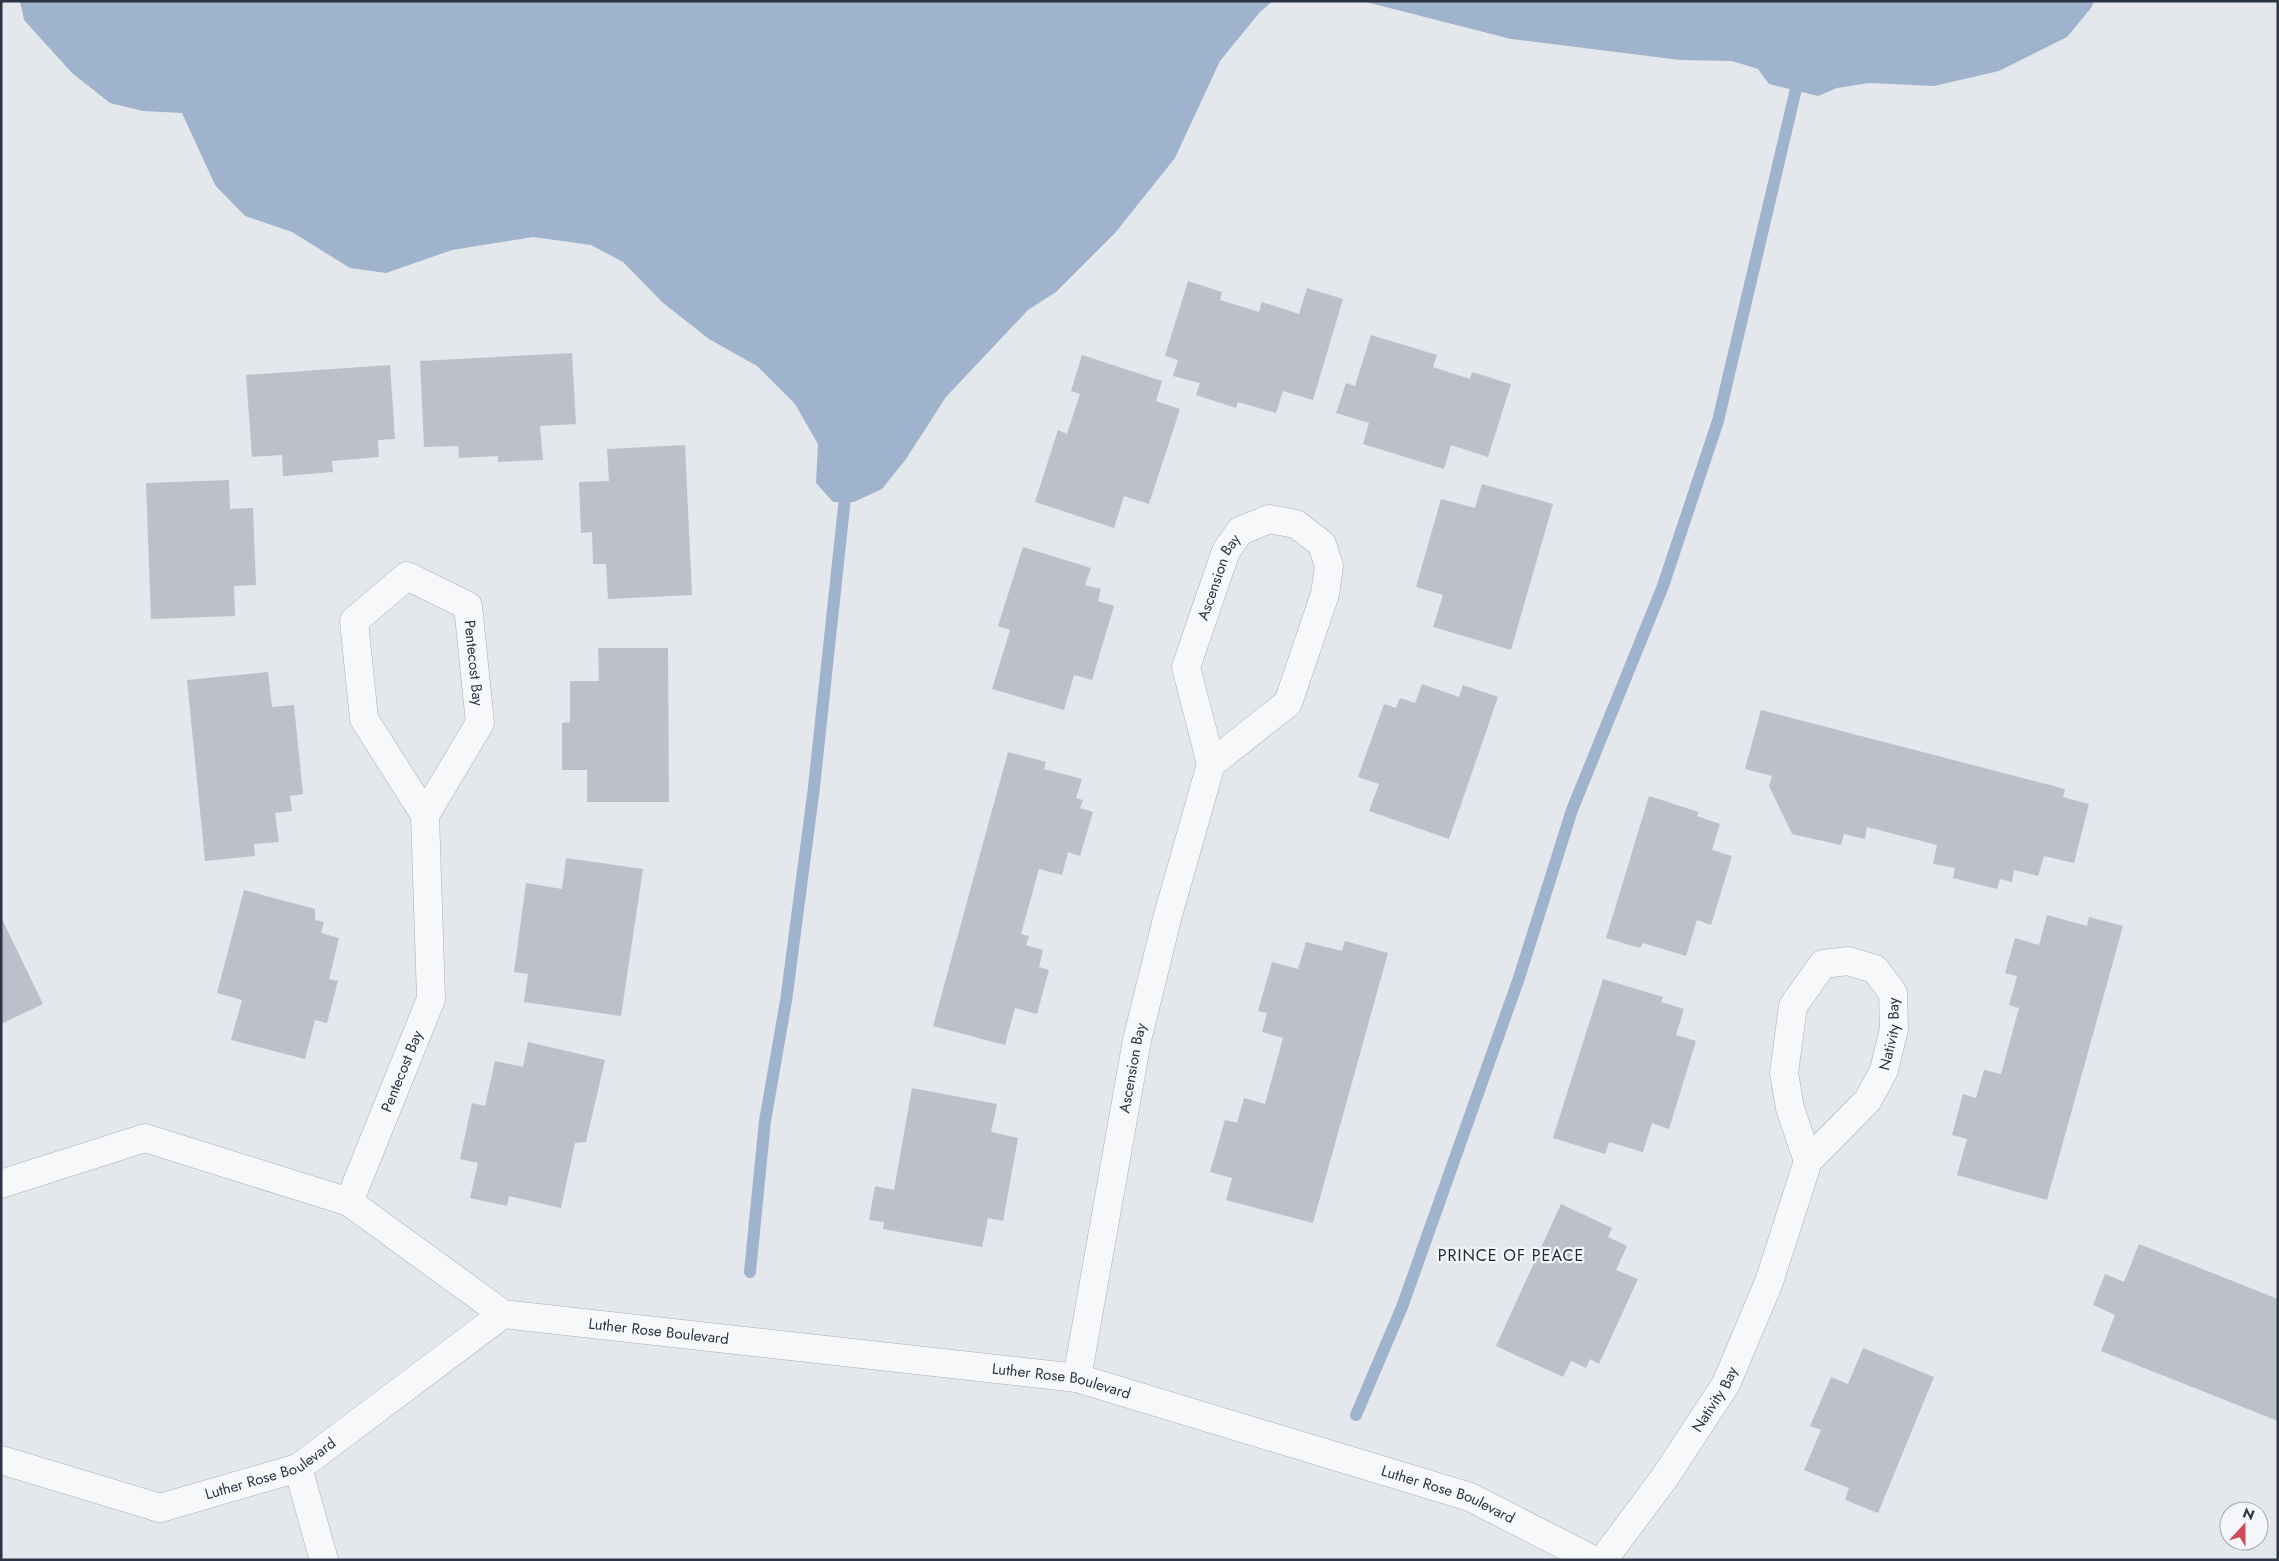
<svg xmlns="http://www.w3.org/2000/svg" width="2279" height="1561" viewBox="0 0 2279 1561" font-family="Jost,sans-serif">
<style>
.water{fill:#9fb4cc}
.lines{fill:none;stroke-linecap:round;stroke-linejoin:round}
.stream{stroke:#9fb4cc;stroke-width:12}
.building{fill:#bbc0ca}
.minor-casing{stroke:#a9aeb7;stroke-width:29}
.minor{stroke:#f7f8fa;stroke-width:28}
.labels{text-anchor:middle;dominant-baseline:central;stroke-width:4.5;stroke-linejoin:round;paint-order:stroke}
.street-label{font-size:15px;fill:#2b3445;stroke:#f4f6f9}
.neighbourhood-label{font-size:16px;letter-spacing:1px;fill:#1d2536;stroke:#f4f6f9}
</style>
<rect width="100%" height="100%" fill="#e4e7ec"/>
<path class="water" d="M20,1H1273L1260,12L1220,61L1175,158L1115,233L1056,292L1028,310L946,397L906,459L882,489L854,502H833L816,483L818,444L795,404L757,366L709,339L662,302L623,262L591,245L533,237L452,250L386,273L350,268L292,232L245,216L215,185L182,113L143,111L110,103L72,73L24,20Z
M1362,1H2094L2091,8L2067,37L1999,71L1934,86L1869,83L1837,88L1818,96L1769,84L1758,69L1732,61L1680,60L1511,39Z"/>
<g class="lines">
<path class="stream" d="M750,1272L765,1121L786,1001L814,787L846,488
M1356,1415L1402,1307L1519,978L1572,810L1663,586L1718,421L1799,76"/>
</g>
<path class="building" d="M1188,281L1222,292L1220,300L1259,312L1262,302L1299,314L1307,288L1343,299L1313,400L1283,391L1276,413L1238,402L1236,408L1196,395L1200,383L1173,376L1178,360L1165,356Z
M1371,335L1437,355L1433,367L1470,379L1472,372L1511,384L1488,457L1451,445L1444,469L1363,444L1369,423L1336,413L1346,383L1355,386Z
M572,353L576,424L540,426L543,460L498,462V456L459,458L458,446L424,447L420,361Z
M1082,355L1162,381L1156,401L1180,409L1149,504L1124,496L1114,528L1035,502L1058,430L1067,434L1080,394L1071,391Z
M390,365L395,439L378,440L379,457L332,461L333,472L283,476L282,455L252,457L246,375Z
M685,445L692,595L608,599L606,564H593L592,532L581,533L579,482L609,481L607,449Z
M229,480L230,509L253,508L256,585L234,586L235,616L151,619L146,483Z
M1482,484L1553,504L1511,650L1433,627L1443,595L1416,587L1441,499L1475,508Z
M1023,547L1091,568L1085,585L1101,589L1098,601L1114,606L1092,680L1074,675L1064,710L992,689L1010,630L998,626Z
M598,648H668L669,802H587V770H562V723L570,722V681H599Z
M268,672L272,707L294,705L303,794L290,796L292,811L275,813L279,842L254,844L255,856L205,861L187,680Z
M1422,684L1459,697L1463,685L1498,697L1449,839L1369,811L1379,784L1358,777L1384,704L1396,708L1400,698L1415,703Z
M1761,710L2065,789L2063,797L2089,804L2074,863L2044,856L2038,876L2014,870L2012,882L2000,879L1997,889L1953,878L1955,868L1933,864L1937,845L1867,827L1865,839L1844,834L1841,845L1792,834L1769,786L1772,776L1745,769Z
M1008,752L1046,762L1044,769L1082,779L1076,798L1083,800L1080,808L1093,812L1080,856L1068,852L1062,875L1039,869L1021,934L1029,936L1026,945L1043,950L1039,967L1049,970L1037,1014L1015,1008L1005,1045L933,1026Z
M1649,796L1699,812L1697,816L1720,824L1712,850L1732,856L1711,925L1697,920L1686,956L1643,943L1640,948L1606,938Z
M566,858L643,869L621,1016L524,1002L528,974L514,972L526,883L562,889Z
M244,890L315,909V920L324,922L321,933L339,938L329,979L338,981L327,1023L315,1020L305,1059L231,1040L242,1000L217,993Z
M2047,915L2087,926L2089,917L2123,926L2047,1200L1957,1175L1967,1139L1952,1135L1963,1094L1976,1098L1984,1070L2001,1074L2019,1008L2009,1005L2017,976L2005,973L2015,938L2039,945Z
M1,917L43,1004L1,1024Z
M1345,941L1388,953L1313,1223L1226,1200L1232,1178L1210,1172L1225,1120L1237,1123L1244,1098L1265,1104L1283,1038L1262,1032L1267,1013L1258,1011L1272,962L1298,969L1306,942L1342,951Z
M1603,979L1663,997L1661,1002L1684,1009L1676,1035L1696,1041L1669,1129L1652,1123L1643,1152L1609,1142L1605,1154L1553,1138Z
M528,1042L605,1060L586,1142L575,1143L561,1208L509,1196L507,1206L470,1198L478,1163L460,1159L472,1103L485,1106L495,1061L523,1067Z
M912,1088L997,1104L991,1132L1018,1138L1003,1221L988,1218L982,1247L883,1229L884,1222L869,1220L875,1186L894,1190Z
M1561,1204L1612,1228L1608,1237L1627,1246L1616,1270L1638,1279L1599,1364L1590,1359L1586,1368L1571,1361L1563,1377L1496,1346Z
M2139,1244L2278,1299V1421L2101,1351L2115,1315L2093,1305L2105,1274L2124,1282Z
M1863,1348L1934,1377L1878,1513L1845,1500L1849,1488L1804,1470L1821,1430L1810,1426L1831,1377L1848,1384Z"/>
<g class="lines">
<g class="minor-casing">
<g id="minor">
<path id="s1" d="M1,1184L145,1138L349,1202L503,1314L1077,1378L1470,1497L1593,1560"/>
<path id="s2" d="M349,1202L431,999L425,815L364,719L354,621L407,576L468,606L480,723L425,815"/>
<path id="s3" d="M1077,1378L1137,1040L1168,915L1211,764L1186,667L1226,551L1240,531L1269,519L1296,524L1322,544L1329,566L1325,594L1288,703L1211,764"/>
<path id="s4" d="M1,1460L160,1508L298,1468L503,1314"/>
<path d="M298,1468L324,1560"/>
<path id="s5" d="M1603,1560L1665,1477L1726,1384L1769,1282L1808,1161L1868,1100L1884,1070L1894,1029L1893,993L1875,969L1848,961L1823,964L1793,1006L1784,1073L1790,1108L1808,1161"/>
</g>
</g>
<use href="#minor" class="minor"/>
</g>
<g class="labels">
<g class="street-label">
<text stroke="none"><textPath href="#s3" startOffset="825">Ascension Bay</textPath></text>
<text stroke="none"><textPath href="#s2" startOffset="810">Pentecost Bay</textPath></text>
<text stroke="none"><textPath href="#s5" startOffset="609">Nativity Bay</textPath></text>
<text stroke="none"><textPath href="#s3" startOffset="315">Ascension Bay</textPath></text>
<text stroke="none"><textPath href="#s2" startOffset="141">Pentecost Bay</textPath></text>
<text stroke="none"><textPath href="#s1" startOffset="712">Luther Rose Boulevard</textPath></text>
<text stroke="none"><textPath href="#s1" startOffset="1118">Luther Rose Boulevard</textPath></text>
<text stroke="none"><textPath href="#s5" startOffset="196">Nativity Bay</textPath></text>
<text stroke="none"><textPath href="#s4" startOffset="284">Luther Rose Boulevard</textPath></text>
<text stroke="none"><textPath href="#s1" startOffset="1522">Luther Rose Boulevard</textPath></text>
</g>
<g class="neighbourhood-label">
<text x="1511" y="1255">PRINCE OF PEACE</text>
</g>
</g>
<rect width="2279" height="1561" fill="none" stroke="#2b3445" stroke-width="5"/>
<g transform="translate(2244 1526) rotate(21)"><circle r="24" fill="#f4f6f9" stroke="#a4a8b1"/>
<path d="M0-4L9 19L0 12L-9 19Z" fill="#d1495b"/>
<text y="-8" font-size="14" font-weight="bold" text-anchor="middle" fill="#2b3445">N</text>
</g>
</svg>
